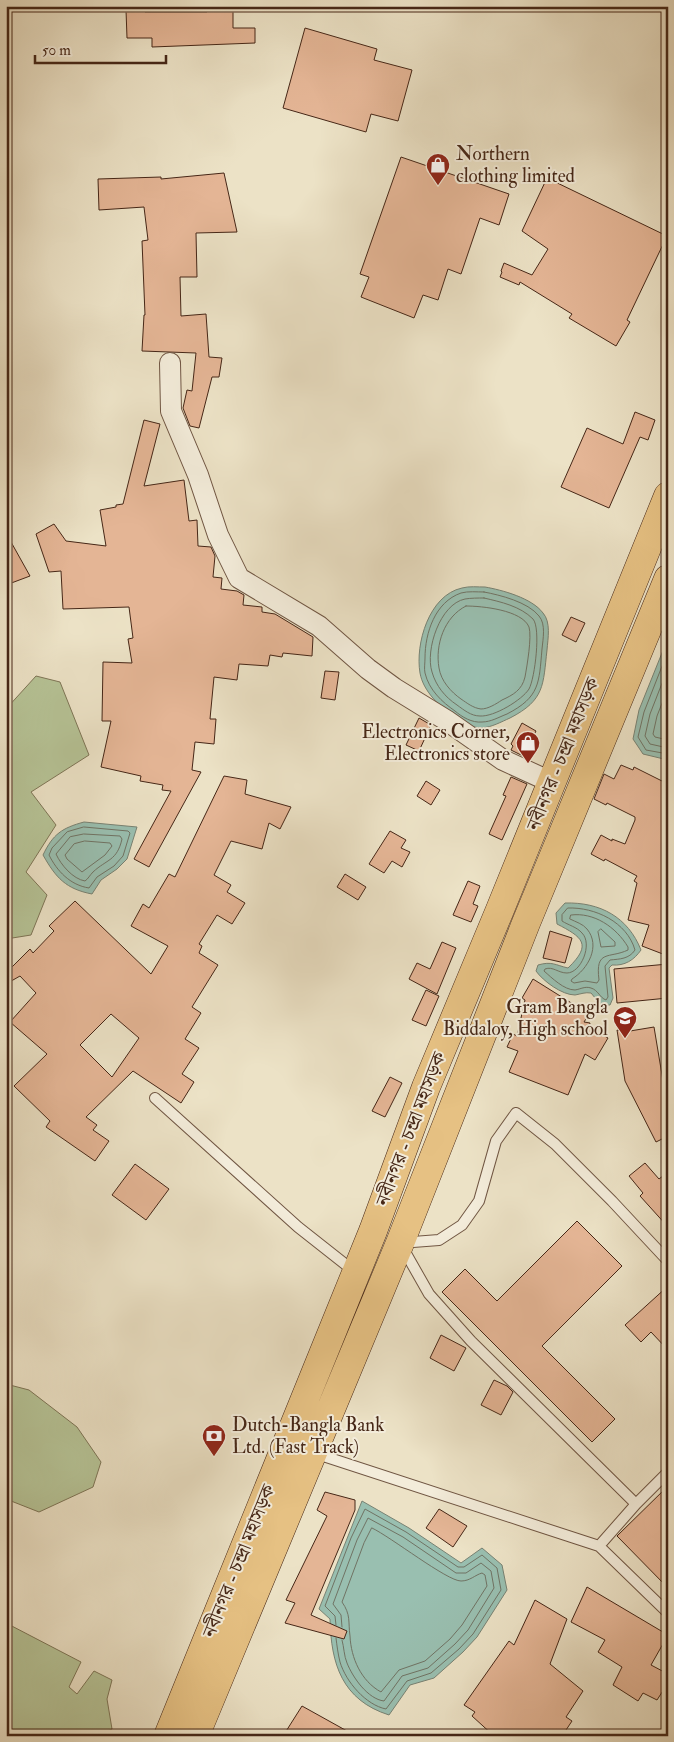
<svg xmlns="http://www.w3.org/2000/svg" width="674" height="1742" viewBox="0 0 674 1742" font-family="'IM FELL Double Pica','Noto Serif Bengali',serif">
<style>
.green{fill:#b6c396;stroke:#7e7556}
.water{fill:#99bfb0;stroke:#788273}
.lines{fill:none;stroke-linecap:round;stroke-linejoin:round}
.shore{stroke:#707364;stroke-width:1}
.building{fill:#e4b595;stroke:#462717;fill-rule:evenodd}
.lane-casing{stroke:#705643;stroke-width:12}
.street-casing{stroke:#705643;stroke-width:22}
.highway-casing{stroke:#462717;stroke-width:29}
.lane{stroke:#f3ecda;stroke-width:10}
.street{stroke:#f3ecda;stroke-width:20}
.highway{stroke:#e6c183;stroke-width:28}
.labels{text-anchor:middle;dominant-baseline:central;stroke-width:4;stroke-linejoin:round;paint-order:stroke}
.poi-label{font-size:19px;fill:#462717;stroke:#f3ecda;text-anchor:start}
.street-label{font-size:19px;fill:#462717;stroke:#f3ecda}
</style>
<rect width="100%" height="100%" fill="#ece2c6"/>
<filter id="stains"><feTurbulence type="fractalNoise" baseFrequency=".004" numOctaves="4"/><feColorMatrix values="0 0 0 0 .2 0 0 0 0 .09 0 0 0 0 .02 0 0 0 .5 -.17"/></filter>
<radialGradient id="worn" r=".72"><stop offset=".6" stop-color="#630" stop-opacity="0"/><stop offset="1" stop-color="#630" stop-opacity=".3"/></radialGradient>
<path class="green" d="M36,676L60,682L89,755L31,792L56,825L26,872L47,895L31,935L6,939V709Z
M6,1384L29,1390L77,1427L101,1462L93,1487L39,1512L6,1499Z
M6,1623L81,1662L69,1687L77,1694L94,1671L112,1680L107,1699L112,1729L99,1736H6Z"/>
<path class="water" d="M485,587C502,590 532,598 543,613C551,622 548,638 547,650C543,685 545,700 510,718C501,722 492,727 482,728C472,728 461,722 454,717C440,707 423,691 420,673C415,644 429,595 462,588C469,586 478,587 485,587Z
M668,638V760L643,754L633,739L639,710Z
M84,822L137,827L127,859L117,869L101,880L92,894C66,889 56,878 43,855C53,834 62,828 84,822Z
M565,903C600,902 628,917 641,950C634,960 625,966 612,965L609,968L613,998L610,1005H601L591,993C585,992 581,994 575,995C562,995 543,981 536,971L538,965C552,961 555,965 568,968C593,944 582,937 557,924L556,913Z
M362,1501L409,1528L461,1563L482,1548L502,1565L507,1590L477,1637L463,1652L434,1678L410,1685L389,1715C342,1700 331,1664 330,1619L319,1609Z"/>
<g class="lines">
<path class="shore" d="M484,592C500,595 528,602 539,616C546,624 543,639 542,649C539,683 540,697 507,714C499,717 491,722 482,722C472,723 462,717 455,711C442,702 429,690 425,673C424,669 425,663 425,658C425,633 435,602 461,593C468,591 477,592 484,592Z
M484,598C501,602 520,606 533,619C541,628 535,678 529,689C522,700 494,717 480,716C471,716 464,710 457,705C445,697 436,686 432,672C425,650 440,604 465,599C471,598 478,598 484,598Z
M466,606C482,606 522,610 529,627C532,637 527,666 525,677C522,690 513,695 502,700C496,704 488,709 481,709C473,708 467,703 461,699C451,692 441,681 439,668C435,645 444,617 466,606Z
M668,651L644,712L638,737L646,750L668,754
M668,668L650,714L645,736L650,744L668,748
M668,688L657,716L653,734L655,737L668,740
M84,827L128,831L130,833L123,856L114,866L97,877L89,888C70,885 57,871 49,855L52,848L67,832Z
M84,834L120,836L122,839C117,861 107,859 93,872C90,875 88,879 85,881C73,879 61,865 56,854L70,837Z
M85,841L110,843L112,846L105,855L82,872L67,859L65,855L74,844Z
M568,908C595,907 627,922 635,950C629,959 620,959 610,960L605,966L608,997L606,1000C600,998 598,990 591,988C585,986 581,989 575,990C564,990 552,978 544,971L545,969C553,966 558,973 567,973C581,973 593,944 582,933C577,927 568,925 562,921V915Z
M571,915C594,912 616,927 628,947V950C609,959 595,949 599,980L597,983L585,981L574,983L571,981L572,979C588,969 601,946 587,929C583,924 576,922 570,919Z
M601,929L615,942V946L601,947L598,932Z
M372,1528C391,1537 447,1581 461,1581C470,1581 475,1575 482,1573L485,1575L487,1586L462,1625L450,1639L425,1661L399,1670L381,1692C361,1681 351,1658 350,1636C348,1621 351,1615 342,1602L364,1543Z
M336,1625L335,1616L325,1606L351,1538L365,1509L406,1532L458,1567H464L482,1555L497,1568L501,1590L473,1634L459,1649L431,1673L407,1681L386,1709C366,1705 346,1682 340,1662C338,1654 337,1646 336,1638
M342,1627L341,1615L333,1604L357,1540L368,1518L403,1537L456,1573H466L481,1563L491,1571L494,1588L468,1630L455,1644L428,1668L402,1676L384,1701C368,1699 353,1678 347,1663C344,1656 344,1647 342,1640"/>
</g>
<path class="building" d="M207,6H233V28H255V43L152,47V38H127L126,10L145,9V12H207Z
M305,28L377,49L374,60L412,70L398,121L371,114L366,132L283,108Z
M401,157L509,194L499,225L480,218L461,274L448,269L438,300L423,295L414,318L361,297L369,277L360,274Z
M224,173L237,232L196,233L197,277H180L181,316L206,314L209,357L222,358L219,377H212L199,428L190,426L183,408L187,390L192,391L196,353L142,351L144,315H145L142,241L148,240L144,207L99,210L98,179L161,177V179Z
M547,178L667,236L627,320L630,322L616,346L569,318L572,314L520,282L519,285L500,277L502,272L501,271L504,263L532,275L548,249L522,231Z
M635,412L655,420L648,440L640,437L609,508L561,487L587,428L623,444Z
M144,420L160,424L144,486L184,480L189,521L197,520L198,546L211,547L215,556L213,577L222,578L221,589L237,591L244,595L243,605L262,607V612L275,614L313,637L312,656L283,653L282,657L270,655L268,666L239,664L237,680L214,677L210,719H216L214,744L195,742L192,770L201,772L149,867L134,859L171,791L162,790L163,785L140,781L141,776L101,767L111,721H102L103,662L132,663L128,639L133,638L129,607L63,609L61,571L49,572L36,534L54,524L66,541L106,546L100,510L116,507V505L123,504Z
M6,533L30,576L6,585Z
M571,617L585,623L576,642L562,635Z
M325,671L339,672L335,700L321,698Z
M419,718L431,725L419,751L406,745Z
M522,723L536,731L523,756L511,750L513,746L511,744Z
M621,765L633,770L634,767L668,784V956L642,946L649,925L628,920L637,883L634,881L637,876L605,859L604,861L591,854L601,835L612,841V839L625,844L635,820V817L607,803L606,805L594,799L604,774L614,779Z
M224,776L247,780L245,794L291,807L280,829L269,823L262,849L231,841L214,875L231,885L227,892L245,903L232,924L217,915L199,944L202,946L199,953L218,965L192,1007L201,1013L185,1039L199,1048L182,1074L194,1082L181,1103L133,1071L86,1117L97,1125L93,1130L109,1141L95,1161L46,1127L50,1121L14,1086L47,1054L10,1022L36,993L20,976L6,984V973L30,949L33,953L54,931L49,926L75,901L151,974L168,946L131,926L143,904L149,908L169,874L175,877ZM111,1014L139,1038L112,1077L80,1045Z
M511,777L527,784L502,840L489,834L506,796L503,795Z
M426,781L440,790L431,805L417,796Z
M390,831L406,840L401,848L410,852L402,867L392,861L384,873L369,864Z
M345,874L366,887L358,900L337,887Z
M468,881L480,886L473,904L478,906L471,922L453,915Z
M550,931L572,938L565,963L543,958Z
M442,942L456,948L437,994L409,979L417,963L430,969Z
M668,964V998L617,1003L614,969Z
M533,979L589,1014L584,1022L590,1023L589,1027L608,1038L595,1060L585,1054L568,1095L509,1072L518,1051L507,1047L513,1034L517,1036L525,1000L522,998Z
M426,990L439,996L426,1026L412,1020Z
M654,1027L663,1081L668,1079V1136L656,1142L625,1081L617,1030L624,1032Z
M390,1077L402,1083L385,1117L372,1111Z
M645,1163L659,1179L668,1172V1227L640,1196L643,1193L629,1176Z
M135,1164L169,1189L146,1220L112,1195Z
M577,1221L622,1266L542,1346L615,1419L592,1442L442,1292L465,1269L497,1301Z
M668,1286V1350L651,1332L641,1342L625,1325Z
M441,1335L466,1348L454,1371L430,1358Z
M494,1380L507,1386L513,1392L501,1415L481,1405Z
M668,1486V1588L617,1536Z
M325,1492L355,1500V1510L311,1615L347,1631L344,1639L285,1623L295,1603L286,1600L327,1516L317,1510Z
M439,1509L467,1526L453,1547L426,1528Z
M587,1587L668,1635L651,1665L668,1674V1683L657,1700L643,1693L638,1701L613,1685L622,1667L598,1652L605,1640L571,1622Z
M535,1600L567,1619L550,1664L583,1691L566,1717L572,1721L562,1736H494L472,1716L475,1712L464,1705L509,1641L514,1645Z
M302,1706L356,1736H283Z"/>
<g class="lines">
<g class="lane-casing">
<path id="lane" d="M155,1098L298,1227L355,1272
M314,1453L599,1546L668,1613
M636,1504L471,1341L429,1294L400,1243L439,1240L462,1225L479,1201L496,1141L516,1113L555,1144L612,1201L668,1261
M599,1546L636,1504L668,1472"/>
</g>
<g class="street-casing">
<path id="street" d="M170,363L171,411L198,475L218,535L239,578L319,626L368,669L394,688L446,720L503,760L551,782"/>
</g>
<g class="highway-casing">
<path id="highway" d="M168,1736L373,1231L426,1087L499,912L668,496
M195,1736L400,1243L526,923L668,579"/>
</g>
<use href="#lane" class="lane"/>
<use href="#street" class="street"/>
<use href="#highway" class="highway"/>
</g>
<defs>
<g id="shop-pin" transform="scale(1.25)"><path d="M0 17L-7.5 6A9.5 9.5 0 1 1 7.5 6Z" fill="#8f2418" stroke="#f3ecda"/><path d="M-5-2.5h2.3a2.7 3.5 0 0 1 5.4 0H5L5.5 6h-11ZM-1.5-2.5h3a1.5 2.3 0 0 0-3 0Z" fill="#fff"/></g>
<g id="school-pin" transform="scale(1.25)"><path d="M0 17L-7.5 6A9.5 9.5 0 1 1 7.5 6Z" fill="#8f2418" stroke="#f3ecda"/><path d="M0-5L7-2L0 1L-7-2ZM-4 1L0 2.5L4 1V4Q0 6-4 4Z" fill="#fff"/></g>
<g id="bank-pin" transform="scale(1.25)"><path d="M0 17L-7.5 6A9.5 9.5 0 1 1 7.5 6Z" fill="#8f2418" stroke="#f3ecda"/><path d="M-6-4H6V4H-6ZM0-2.3a2.3 2.3 0 1 0 0 4.6a2.3 2.3 0 1 0 0-4.6Z" fill="#fff"/></g>
</defs>
<g fill-rule="evenodd">
<use href="#shop-pin" x="438" y="165"/>
<use href="#shop-pin" x="528" y="743"/>
<use href="#school-pin" x="625" y="1018"/>
<use href="#bank-pin" x="214" y="1436"/>
</g>
<g class="labels">
<g class="poi-label">
<text x="456" y="154">Northern<tspan x="456" dy="22">clothing limited</tspan></text>
<text x="510" y="732" text-anchor="end">Electronics Corner,<tspan x="510" dy="22">Electronics store</tspan></text>
<text x="608" y="1007" text-anchor="end">Gram Bangla<tspan x="608" dy="22">Biddaloy, High school</tspan></text>
<text x="232" y="1425">Dutch-Bangla Bank<tspan x="232" dy="22">Ltd. (Fast Track)</tspan></text>
</g>
<g class="street-label">
<text transform="translate(563 754) rotate(-68)">নবীনগর - চন্দ্রা মহাসড়ক</text>
<text transform="translate(411 1129) rotate(-69)">নবীনগর - চন্দ্রা মহাসড়ক</text>
<text transform="translate(239 1561) rotate(-68)">নবীনগর - চন্দ্রা মহাসড়ক</text>
</g>
</g>
<rect width="674" height="1742" fill="none" stroke="#ece2c6" stroke-width="25"/>
<rect x="8" y="8" width="659" height="1727" fill="none" stroke="#462717" stroke-width="2.5"/>
<rect x="12" y="12" width="649" height="1717" fill="none" stroke="#462717"/>
<path d="M35 55v8h131v-8" fill="none" stroke="#462717" stroke-width="2.5"/>
<text x="42" y="55" font-size="15" fill="#462717" stroke="#f3ecda" stroke-width="4" paint-order="stroke">50 m</text>
<rect width="100%" height="100%" filter="url(#stains)"/>
<rect width="100%" height="100%" fill="url(#worn)"/>
</svg>
